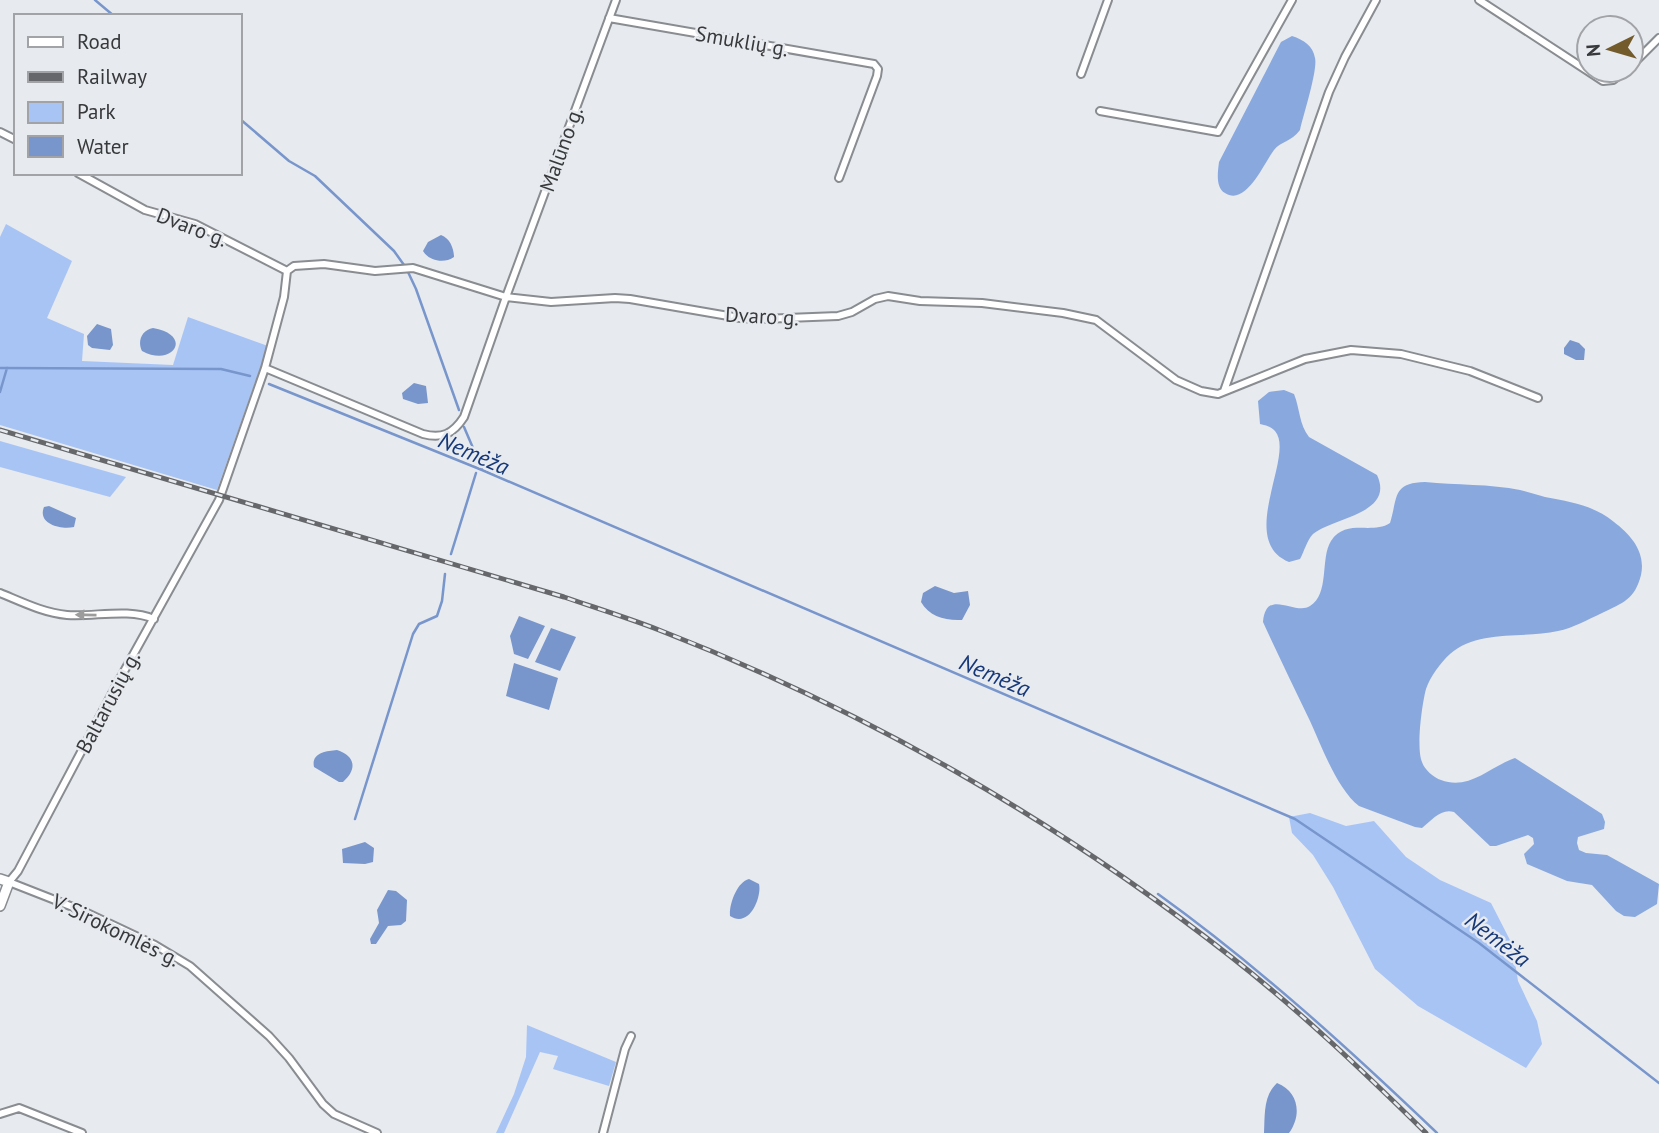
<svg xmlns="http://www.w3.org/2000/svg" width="1659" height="1133" viewBox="0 0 1659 1133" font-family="'PT Sans',sans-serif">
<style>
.green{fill:#a8c4f5}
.forest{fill:#89a8de}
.water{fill:#7896cb}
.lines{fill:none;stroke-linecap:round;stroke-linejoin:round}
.stream{stroke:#7896cb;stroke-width:2.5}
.minor-casing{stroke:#898c90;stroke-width:10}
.secondary-casing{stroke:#898c90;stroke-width:12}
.minor{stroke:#fff;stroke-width:6}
.secondary{stroke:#fff;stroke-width:9}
.rail-casing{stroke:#65676a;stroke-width:5}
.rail{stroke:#e7eaef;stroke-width:2.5;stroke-dasharray:8;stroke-linecap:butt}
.oneway{fill:#9c9c9d}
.labels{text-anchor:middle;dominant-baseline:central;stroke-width:5;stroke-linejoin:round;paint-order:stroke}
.street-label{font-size:21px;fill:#38393b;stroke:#e7eaef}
.water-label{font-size:23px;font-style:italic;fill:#163878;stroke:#e7eaef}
</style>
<rect width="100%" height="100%" fill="#e7eaef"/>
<path class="green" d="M6,224L72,261L47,318L84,334L82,361L173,365L188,317L268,346L217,490L0,425V237Z
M0,441L126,477L110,497L0,467Z
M1310,813L1346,826L1374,821L1406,857L1440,880L1491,903L1512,944L1518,981L1537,1021L1542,1044L1526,1068L1418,1006L1375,969L1333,887L1313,855L1292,833L1289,817Z
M527,1025L616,1062L609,1086L553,1069L558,1056L540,1052L504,1133H496L514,1094L526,1057Z"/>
<path class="forest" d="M1292,36C1304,40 1313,46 1315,58C1318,70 1303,116 1300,130C1291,142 1281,141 1274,150C1264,163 1246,207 1225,193C1215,187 1218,171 1219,162L1281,42Z
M1284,390L1294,394C1300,409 1299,424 1309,437L1377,475C1395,514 1334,517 1313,534C1307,540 1304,552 1300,559L1289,562C1236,540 1296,455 1275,431C1272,427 1265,425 1260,424L1258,401L1269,392Z
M1425,482C1455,485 1491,484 1520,490C1528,492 1537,495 1545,497C1571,502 1593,505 1614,522C1631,535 1646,552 1641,575C1635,599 1623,603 1602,613C1587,620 1573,628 1558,631C1524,639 1478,629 1450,654C1441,662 1430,677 1426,689C1422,704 1416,748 1422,762C1424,769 1434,778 1441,780C1469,791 1491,766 1515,758L1602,814L1605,822L1604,829L1578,837L1577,843L1579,850L1586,853L1607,855L1659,884L1657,904L1635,917L1624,916L1616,911L1592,885L1567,881L1527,864L1524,854L1534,844L1533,838L1528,835L1496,846H1490L1454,812C1441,808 1432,820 1422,828L1415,827L1359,806C1337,789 1322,747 1310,721C1294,688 1278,655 1263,622C1266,587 1295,616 1310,606C1330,594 1320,558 1331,541C1346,518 1372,535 1390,523C1398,497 1392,483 1425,482Z"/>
<path class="water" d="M441,235C450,238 454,249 454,257C444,264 429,261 423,251L428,242Z
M97,324L111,329L113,345L110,350L92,348L88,345L87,336Z
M153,328C194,335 173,368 142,351C137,341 142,330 153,328Z
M1570,340L1579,343L1585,349L1584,360H1576L1564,354V348Z
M414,383L426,386L428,403L418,404L403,399L402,393Z
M49,506L76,518L74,527C61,530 37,524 44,507Z
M935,586L954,593L968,591L970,605L962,620C945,621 929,616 921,602L923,593Z
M519,616L545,626L528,659L514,654L510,636Z
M551,628L576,637L560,671L535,662Z
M514,663L558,678L549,710L506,696Z
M337,750C356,756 357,770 343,782H339L314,767C311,753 326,751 337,750Z
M365,842L374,848L373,862L365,864L343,863L342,849Z
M749,879L759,884C762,896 750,929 730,916C729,904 737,882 749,879Z
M388,890L396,891L407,900L406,921L401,925L388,926L376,944H371L370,939L379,923L377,910Z
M1277,1083C1299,1092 1302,1115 1289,1133H1264C1265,1115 1263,1096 1277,1083Z"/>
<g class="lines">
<path class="stream" d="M95,0L114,16
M240,119L289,161L315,176L394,251L404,265
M408,272L416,289L459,410
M0,368L221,369L250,376
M269,384L482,470L1295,819L1479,943L1659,1083
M0,392L7,368
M464,427L482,469
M451,554L476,473
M355,819L413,634L419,624L437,616L442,601L445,574
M1158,894C1258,966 1348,1048 1437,1133"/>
<g class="minor-casing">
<path id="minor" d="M1479,0L1603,81L1613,80L1626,70
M609,18L874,64L878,69L877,76L839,178
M1631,66L1659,38
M1081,74L1108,0
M1100,111L1218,132L1292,0
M0,132L16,140
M78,173L145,210L195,224L287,271
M287,271L294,266L324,264L375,271L413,268L506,297L551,302L615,298L630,299L740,318L759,319L838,316L852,312L875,299L888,296L920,301L982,303L1063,313L1096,320L1176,380L1201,391L1218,394L1305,359L1351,350L1401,354L1470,371L1538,398
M287,271L284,297L265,368L219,500L117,684L18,871L9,882L83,911L155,945L190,966L269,1036L289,1058L323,1104L334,1114L377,1133
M265,368L423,434C442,439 453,434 464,417L506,297L616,0
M1224,391L1329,92L1345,57L1376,0
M0,593C22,602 44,613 67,615C95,617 128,608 154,619
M0,1114L19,1108L82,1133
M603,1133L625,1049L631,1036"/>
</g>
<g class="secondary-casing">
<path id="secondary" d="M0,879L9,882L0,906"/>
</g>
<use href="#minor" class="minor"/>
<use href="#secondary" class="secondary"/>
<g class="rail-casing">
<path id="rail" d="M0,430L564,597C596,608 628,618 659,630C863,709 1058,821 1230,956C1299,1010 1363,1071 1426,1133"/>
</g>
<use href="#rail" class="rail"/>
</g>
<defs><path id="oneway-solid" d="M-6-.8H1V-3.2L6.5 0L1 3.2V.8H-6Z" transform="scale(1.75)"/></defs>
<use class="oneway" href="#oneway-solid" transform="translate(86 615) rotate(-179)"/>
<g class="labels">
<g class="street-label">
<text transform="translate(742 41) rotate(10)">Smuklių g.</text>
<text transform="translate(561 149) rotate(-70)">Malūno g.</text>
<text transform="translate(192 227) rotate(21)">Dvaro g.</text>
<text transform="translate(762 316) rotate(3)">Dvaro g.</text>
<text transform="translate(108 702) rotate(-62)">Baltarusių g.</text>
<text transform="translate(116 930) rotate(26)">V. Sirokomlės g.</text>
</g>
<g class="water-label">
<text transform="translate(474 453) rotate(23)">Nemėža</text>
<text transform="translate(995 675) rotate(23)">Nemėža</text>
<text transform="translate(1498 939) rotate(37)">Nemėža</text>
</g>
</g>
<rect x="14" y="14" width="228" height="161" fill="#e7eaef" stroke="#a1a3a7" stroke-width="2"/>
<rect x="28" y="37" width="35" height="10" fill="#ffffff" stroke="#a1a3a7" stroke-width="2"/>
<text x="77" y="49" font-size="21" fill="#38393b">Road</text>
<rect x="28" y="72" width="35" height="10" fill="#65676a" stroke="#a1a3a7" stroke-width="2"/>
<text x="77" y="84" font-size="21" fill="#38393b">Railway</text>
<rect x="28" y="102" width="35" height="21" fill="#a8c4f5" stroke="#a1a3a7" stroke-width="2"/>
<text x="77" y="119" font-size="21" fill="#38393b">Park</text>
<rect x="28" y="136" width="35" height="21" fill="#7896cb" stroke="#a1a3a7" stroke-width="2"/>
<text x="77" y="154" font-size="21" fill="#38393b">Water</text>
<g transform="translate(1610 49) rotate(265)"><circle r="33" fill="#e7eaef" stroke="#a1a3a7" stroke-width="2"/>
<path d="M0-5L12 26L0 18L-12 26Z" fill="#745b2c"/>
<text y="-10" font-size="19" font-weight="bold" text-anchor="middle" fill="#38393b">N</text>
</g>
</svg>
